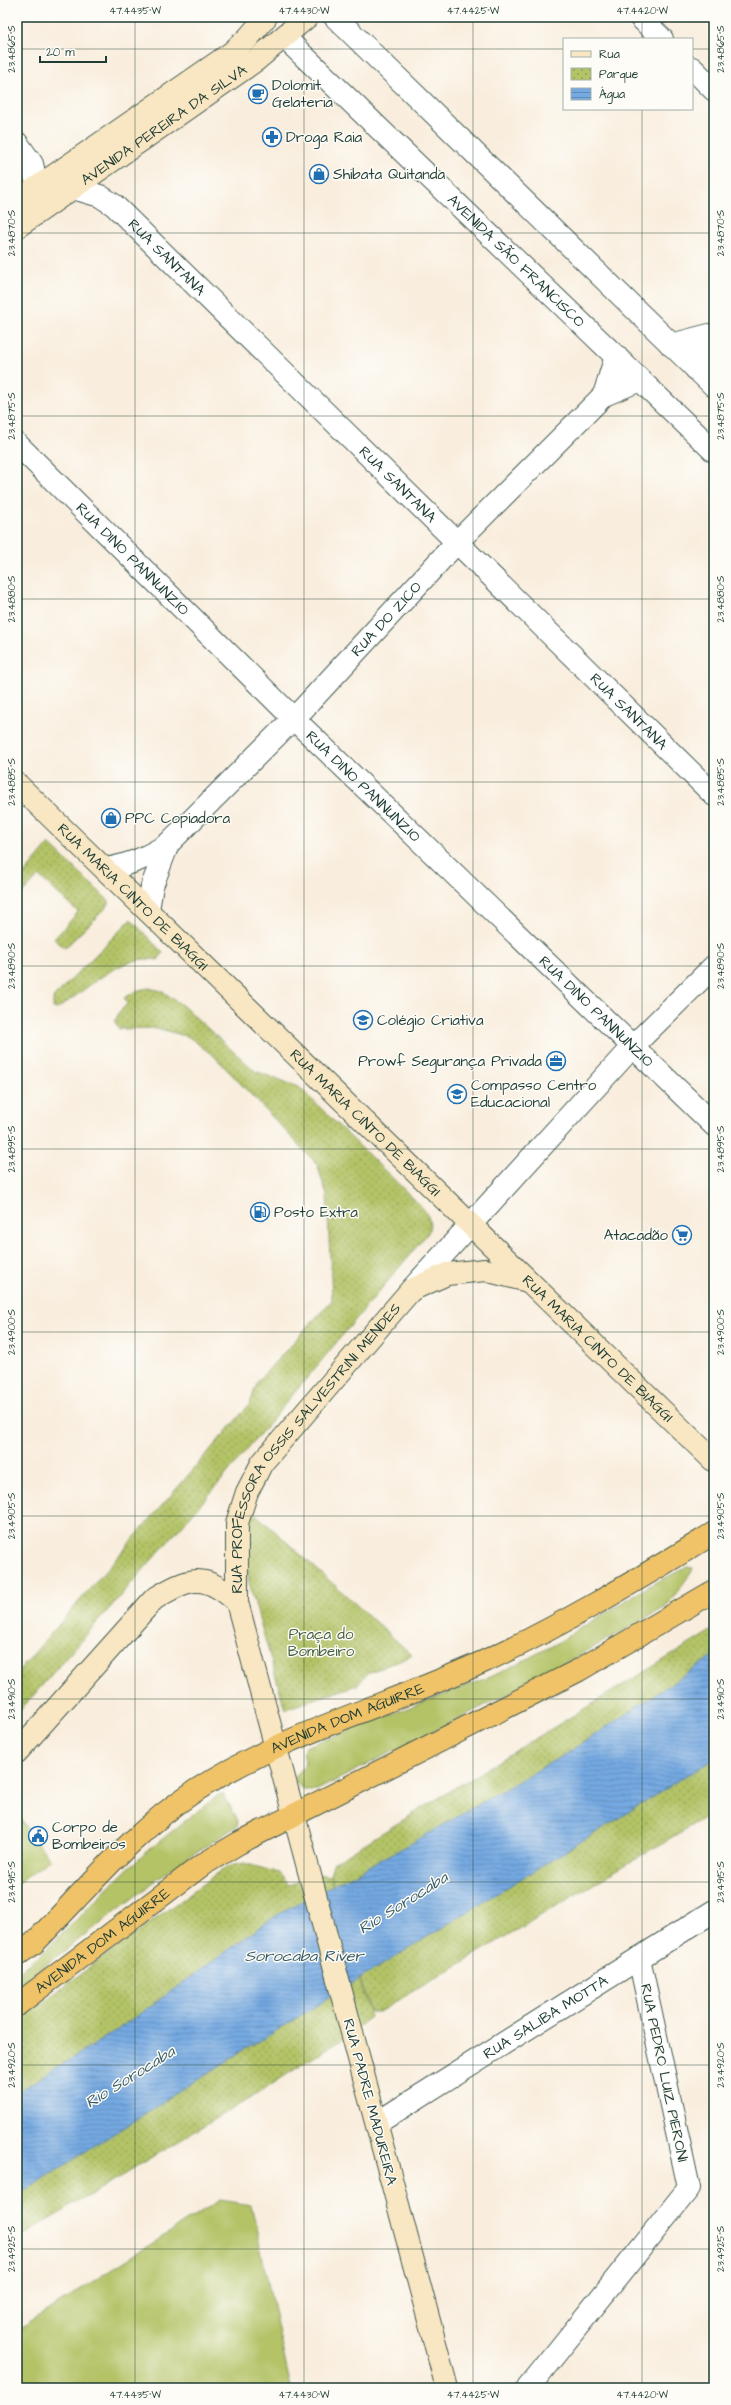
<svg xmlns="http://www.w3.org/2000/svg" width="731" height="2405" viewBox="0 0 731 2405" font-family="'Architects Daughter',sans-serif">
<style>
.green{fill:#b3c366;stroke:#69804d}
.park{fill:url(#park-dots);stroke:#69804d}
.water{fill:url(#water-rules);stroke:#4a738b}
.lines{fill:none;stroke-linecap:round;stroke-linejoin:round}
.street-casing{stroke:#40584e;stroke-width:24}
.secondary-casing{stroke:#40584e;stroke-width:24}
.highway-casing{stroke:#40584e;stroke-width:24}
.street{stroke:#fff;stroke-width:22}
.secondary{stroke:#f9e7c3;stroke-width:22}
.highway{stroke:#f0c369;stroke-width:22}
.ticks{fill:none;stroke:#1f3d34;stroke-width:1;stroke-opacity:0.45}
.labels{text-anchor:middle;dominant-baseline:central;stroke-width:3;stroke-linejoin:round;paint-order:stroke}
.poi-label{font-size:15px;fill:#1f3d34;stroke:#fdfcf7;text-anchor:start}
.street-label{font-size:15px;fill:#1f3d34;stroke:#fdfcf7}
.park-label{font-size:15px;fill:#445e40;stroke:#fdfcf7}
.water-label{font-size:16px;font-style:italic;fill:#395d68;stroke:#fdfcf7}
.neatline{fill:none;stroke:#1f3d34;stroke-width:1.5}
.ticks-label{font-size:10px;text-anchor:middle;fill:#1f3d34}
</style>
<defs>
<pattern id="park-dots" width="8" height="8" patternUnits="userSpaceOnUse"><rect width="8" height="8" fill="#b3c366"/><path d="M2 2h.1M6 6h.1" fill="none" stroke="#91a055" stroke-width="1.8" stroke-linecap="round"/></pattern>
<pattern id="water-rules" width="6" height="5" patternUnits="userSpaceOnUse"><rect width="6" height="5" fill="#75a9e2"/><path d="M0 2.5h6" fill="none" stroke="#5f8bb8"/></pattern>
</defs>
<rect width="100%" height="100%" fill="#fdfcf7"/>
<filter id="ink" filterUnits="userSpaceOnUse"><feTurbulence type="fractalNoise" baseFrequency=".025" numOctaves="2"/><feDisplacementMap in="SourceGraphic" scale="8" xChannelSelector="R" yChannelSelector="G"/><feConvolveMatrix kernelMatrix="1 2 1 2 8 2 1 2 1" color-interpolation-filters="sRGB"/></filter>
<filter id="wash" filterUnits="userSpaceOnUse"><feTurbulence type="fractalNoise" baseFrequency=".012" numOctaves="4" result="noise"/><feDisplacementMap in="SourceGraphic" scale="16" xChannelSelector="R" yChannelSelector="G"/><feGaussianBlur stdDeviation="0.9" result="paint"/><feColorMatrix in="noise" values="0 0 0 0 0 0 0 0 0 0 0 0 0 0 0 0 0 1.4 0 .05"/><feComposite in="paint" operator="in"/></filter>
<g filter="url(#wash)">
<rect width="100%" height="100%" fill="#f9eede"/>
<path class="green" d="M687,1567L693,1568L691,1573L666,1607L533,1681L317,1790C307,1790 301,1790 295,1781L296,1775L306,1765L303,1751L305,1747L495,1675L552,1646L649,1586Z
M220,1794L224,1795L238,1821L237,1826L176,1865L17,1987V1973C54,1945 84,1911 117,1879C149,1848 185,1821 220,1794Z
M17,1814L50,1859L17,1884Z
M220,2200L251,2205L291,2388H17V2330Z"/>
<path class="park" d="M49,844L108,900V906L65,948L54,939L78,912L39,876L17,899V882Z
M131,919L163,953L158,960C122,952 86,991 57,1009L53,1008V998Z
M149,988L162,991L183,1006L255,1071L299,1087L421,1206C429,1216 432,1221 428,1233L214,1489L17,1714V1673L249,1405L258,1381L332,1300L327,1196L317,1164L215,1057L189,1037L157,1028L119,1029L115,1022L119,1012L128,1003L124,998L138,990Z
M249,1508L412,1655L368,1673L357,1685L285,1709L249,1583L244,1543Z
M714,1629V1812L379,2012H370L330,1875L333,1863Z
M244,1863L279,1873L289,1885L317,1874L330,1876L370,2017L339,2041L252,2097L17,2239V2021L212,1877L229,1866Z"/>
<path class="water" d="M714,1655V1759L200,2078L17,2196V2092L117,2030L277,1915L412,1843L572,1750Z"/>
</g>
<g filter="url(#ink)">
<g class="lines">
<g class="street-casing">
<g id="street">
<path d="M335,17L714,386"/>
<path d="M640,17L662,39"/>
<path id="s1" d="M285,38L714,451"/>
<path d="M692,68L714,90"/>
<path d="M17,143L32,164L37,186"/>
<path id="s2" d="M73,188L100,196L114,205L714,795"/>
<path d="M671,345L709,335L696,369"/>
<path d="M616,356L604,395L640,380"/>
<path id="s3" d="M17,444L294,719L714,1125"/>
<path id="s4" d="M105,869C130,865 148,857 168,844L304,708L456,543L604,395"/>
<path d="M148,910L152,886L168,844"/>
<path d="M411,1290L633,1046L714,966"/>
<path id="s5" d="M377,2123L714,1911"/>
<path d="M528,2388L689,2188L639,1958"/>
</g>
</g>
<g class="secondary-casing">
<g id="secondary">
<path d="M17,201L231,53L248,38L266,17"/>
<path id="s6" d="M17,227L255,61L307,17"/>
<path id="s7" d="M17,784L714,1461"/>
<path d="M17,1752L154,1599C190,1577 204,1572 237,1602"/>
<path id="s8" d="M447,2388L237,1602V1523L247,1492L262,1463L411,1290L447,1274L485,1270L528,1281"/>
</g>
</g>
<g class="highway-casing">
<g id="highway">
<path id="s9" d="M17,1955L34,1943C85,1891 134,1831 195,1791C285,1733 389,1705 485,1661C564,1625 640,1578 714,1533"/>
<path id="s10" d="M17,2005L202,1865L239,1843L579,1670L714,1591"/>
</g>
</g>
<use href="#street" class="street"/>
<use href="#secondary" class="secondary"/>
<use href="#highway" class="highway"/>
</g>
</g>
<path class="ticks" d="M135,17V2388M304,17V2388M473,17V2388M642,17V39M17,49H564M692,49H714M642,109V2388M17,233H714M17,416H714M17,599H714M17,782H714M17,966H714M17,1149H714M17,1332H714M17,1516H714M17,1699H714M17,1882H714M17,2065H714M17,2249H714"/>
<defs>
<g id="cafe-ring" transform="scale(1)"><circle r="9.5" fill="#fdfcf7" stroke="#1f6fb2" stroke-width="1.5"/><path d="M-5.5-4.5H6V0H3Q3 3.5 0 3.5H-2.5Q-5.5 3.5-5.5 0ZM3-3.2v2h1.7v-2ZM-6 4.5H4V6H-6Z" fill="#1f6fb2"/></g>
<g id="pharmacy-ring" transform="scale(1)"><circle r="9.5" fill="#fdfcf7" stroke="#1f6fb2" stroke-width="1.5"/><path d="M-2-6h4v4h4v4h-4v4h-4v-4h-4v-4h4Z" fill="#1f6fb2"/></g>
<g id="shop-ring" transform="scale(1)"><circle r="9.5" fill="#fdfcf7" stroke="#1f6fb2" stroke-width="1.5"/><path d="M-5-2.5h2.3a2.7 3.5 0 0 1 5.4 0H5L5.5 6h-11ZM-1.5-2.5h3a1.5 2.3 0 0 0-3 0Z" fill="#1f6fb2"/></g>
<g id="school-ring" transform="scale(1)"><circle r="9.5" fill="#fdfcf7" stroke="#1f6fb2" stroke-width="1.5"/><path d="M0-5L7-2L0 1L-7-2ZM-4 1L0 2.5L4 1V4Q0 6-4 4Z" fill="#1f6fb2"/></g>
<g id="office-ring" transform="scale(1)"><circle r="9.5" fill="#fdfcf7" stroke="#1f6fb2" stroke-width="1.5"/><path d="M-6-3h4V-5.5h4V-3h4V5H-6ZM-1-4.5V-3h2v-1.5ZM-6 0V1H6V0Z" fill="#1f6fb2"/></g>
<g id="fuel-ring" transform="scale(1)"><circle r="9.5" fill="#fdfcf7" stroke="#1f6fb2" stroke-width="1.5"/><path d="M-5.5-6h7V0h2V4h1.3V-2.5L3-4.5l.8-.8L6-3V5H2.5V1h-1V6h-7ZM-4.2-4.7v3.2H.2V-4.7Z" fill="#1f6fb2"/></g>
<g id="supermarket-ring" transform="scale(1)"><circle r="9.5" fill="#fdfcf7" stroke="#1f6fb2" stroke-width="1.5"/><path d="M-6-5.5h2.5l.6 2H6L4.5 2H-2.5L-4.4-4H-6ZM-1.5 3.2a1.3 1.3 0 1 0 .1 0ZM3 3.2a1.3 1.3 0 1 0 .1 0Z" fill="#1f6fb2"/></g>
<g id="civic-ring" transform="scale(1)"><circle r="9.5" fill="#fdfcf7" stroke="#1f6fb2" stroke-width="1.5"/><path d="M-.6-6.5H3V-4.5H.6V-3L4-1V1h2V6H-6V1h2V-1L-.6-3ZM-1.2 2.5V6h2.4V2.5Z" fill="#1f6fb2"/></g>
</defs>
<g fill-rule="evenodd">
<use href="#cafe-ring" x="258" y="94"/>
<use href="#pharmacy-ring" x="272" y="137"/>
<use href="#shop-ring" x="319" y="174"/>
<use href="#shop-ring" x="111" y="818"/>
<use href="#school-ring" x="363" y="1020"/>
<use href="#office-ring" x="556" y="1061"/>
<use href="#school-ring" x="457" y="1094"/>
<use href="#fuel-ring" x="260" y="1212"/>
<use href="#supermarket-ring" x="682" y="1235"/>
<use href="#civic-ring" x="38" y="1836"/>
</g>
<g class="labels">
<g class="poi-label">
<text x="272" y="85">Dolomit<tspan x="272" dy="17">Gelateria</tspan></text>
<text x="286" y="137">Droga Raia</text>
<text x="333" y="174">Shibata Quitanda</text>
<text x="125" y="818">PPC Copiadora</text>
<text x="377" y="1020">Colégio Criativa</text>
<text x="542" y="1061" text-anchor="end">Prowf Segurança Privada</text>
<text x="471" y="1085">Compasso Centro<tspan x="471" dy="17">Educacional</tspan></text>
<text x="274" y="1212">Posto Extra</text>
<text x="668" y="1235" text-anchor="end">Atacadão</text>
<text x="52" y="1827">Corpo de<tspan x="52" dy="17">Bombeiros</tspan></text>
</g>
<g class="street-label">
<text stroke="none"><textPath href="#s6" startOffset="179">AVENIDA PEREIRA DA SILVA</textPath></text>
<text stroke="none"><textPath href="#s2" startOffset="119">RUA SANTANA</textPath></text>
<text stroke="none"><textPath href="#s1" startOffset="321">AVENIDA SÃO FRANCISCO</textPath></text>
<text stroke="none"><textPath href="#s2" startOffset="443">RUA SANTANA</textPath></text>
<text stroke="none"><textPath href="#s3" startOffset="163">RUA DINO PANNUNZIO</textPath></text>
<text stroke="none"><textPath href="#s4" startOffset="382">RUA DO ZICO</textPath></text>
<text stroke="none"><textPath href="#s2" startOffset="767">RUA SANTANA</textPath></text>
<text stroke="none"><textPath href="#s3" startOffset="487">RUA DINO PANNUNZIO</textPath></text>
<text stroke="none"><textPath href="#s7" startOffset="162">RUA MARIA CINTO DE BIAGGI</textPath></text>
<text stroke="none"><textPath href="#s3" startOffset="811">RUA DINO PANNUNZIO</textPath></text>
<text stroke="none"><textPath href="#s7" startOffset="486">RUA MARIA CINTO DE BIAGGI</textPath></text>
<text stroke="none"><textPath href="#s7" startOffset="810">RUA MARIA CINTO DE BIAGGI</textPath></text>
<text stroke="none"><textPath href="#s8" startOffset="994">RUA PROFESSORA OSSIS SALVESTRINI MENDES</textPath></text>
<text stroke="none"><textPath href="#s9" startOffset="412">AVENIDA DOM AGUIRRE</textPath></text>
<text stroke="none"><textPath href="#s10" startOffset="107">AVENIDA DOM AGUIRRE</textPath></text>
<text stroke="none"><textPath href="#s5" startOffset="199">RUA SALIBA MOTTA</textPath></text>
<text transform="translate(664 2073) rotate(78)">RUA PEDRO LUIZ PIERONI</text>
<text transform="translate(370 2102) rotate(75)">RUA PADRE MADUREIRA</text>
</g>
<g class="park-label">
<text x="321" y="1634">Praça do<tspan x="321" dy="17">Bombeiro</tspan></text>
</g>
<g class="water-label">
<text transform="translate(403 1903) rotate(-32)">Rio Sorocaba</text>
<text x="304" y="1956">Sorocaba River</text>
<text transform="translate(130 2077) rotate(-32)">Rio Sorocaba</text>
</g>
</g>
<rect width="731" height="2405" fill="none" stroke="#fdfcf7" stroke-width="44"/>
<rect x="563" y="38" width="130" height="72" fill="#fdfcf7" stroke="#a4b0a9"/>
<rect x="571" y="51" width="20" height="6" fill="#f9e7c3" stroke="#a4b0a9"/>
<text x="599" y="58" font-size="12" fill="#1f3d34">Rua</text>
<rect x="571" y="68" width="20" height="12" fill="url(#park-dots)" stroke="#a4b0a9"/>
<text x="599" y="78" font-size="12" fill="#1f3d34">Parque</text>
<rect x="571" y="88" width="20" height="12" fill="url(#water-rules)" stroke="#a4b0a9"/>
<text x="599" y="98" font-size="12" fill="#1f3d34">Água</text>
<path d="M40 56v6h66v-6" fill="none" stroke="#1f3d34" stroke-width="2"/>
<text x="46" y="56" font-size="12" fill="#1f3d34" stroke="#fdfcf7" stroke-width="3" paint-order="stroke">20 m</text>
<rect x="22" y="22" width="687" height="2361" class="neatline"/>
<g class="ticks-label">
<text x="135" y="14">47.4435°W</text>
<text x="304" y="14">47.4430°W</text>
<text x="473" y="14">47.4425°W</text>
<text x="642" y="14">47.4420°W</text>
<text transform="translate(11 49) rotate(-90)" y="4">23.4865°S</text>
<text transform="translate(720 49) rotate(-90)" y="4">23.4865°S</text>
<text transform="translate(11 233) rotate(-90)" y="4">23.4870°S</text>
<text transform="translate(720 233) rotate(-90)" y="4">23.4870°S</text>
<text transform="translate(11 416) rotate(-90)" y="4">23.4875°S</text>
<text transform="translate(720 416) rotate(-90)" y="4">23.4875°S</text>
<text transform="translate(11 599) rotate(-90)" y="4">23.4880°S</text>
<text transform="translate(720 599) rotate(-90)" y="4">23.4880°S</text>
<text transform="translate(11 782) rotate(-90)" y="4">23.4885°S</text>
<text transform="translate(720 782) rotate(-90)" y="4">23.4885°S</text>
<text transform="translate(11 966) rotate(-90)" y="4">23.4890°S</text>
<text transform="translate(720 966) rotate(-90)" y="4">23.4890°S</text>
<text transform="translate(11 1149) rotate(-90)" y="4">23.4895°S</text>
<text transform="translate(720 1149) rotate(-90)" y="4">23.4895°S</text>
<text transform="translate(11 1332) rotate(-90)" y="4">23.4900°S</text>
<text transform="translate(720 1332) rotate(-90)" y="4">23.4900°S</text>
<text transform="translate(11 1516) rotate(-90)" y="4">23.4905°S</text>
<text transform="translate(720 1516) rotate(-90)" y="4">23.4905°S</text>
<text transform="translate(11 1699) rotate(-90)" y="4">23.4910°S</text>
<text transform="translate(720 1699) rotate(-90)" y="4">23.4910°S</text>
<text transform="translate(11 1882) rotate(-90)" y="4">23.4915°S</text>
<text transform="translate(720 1882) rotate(-90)" y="4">23.4915°S</text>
<text transform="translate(11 2065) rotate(-90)" y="4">23.4920°S</text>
<text transform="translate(720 2065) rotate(-90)" y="4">23.4920°S</text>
<text transform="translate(11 2249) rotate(-90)" y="4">23.4925°S</text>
<text transform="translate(720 2249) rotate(-90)" y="4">23.4925°S</text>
<text x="135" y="2398">47.4435°W</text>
<text x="304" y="2398">47.4430°W</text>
<text x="473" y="2398">47.4425°W</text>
<text x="642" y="2398">47.4420°W</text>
</g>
</svg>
